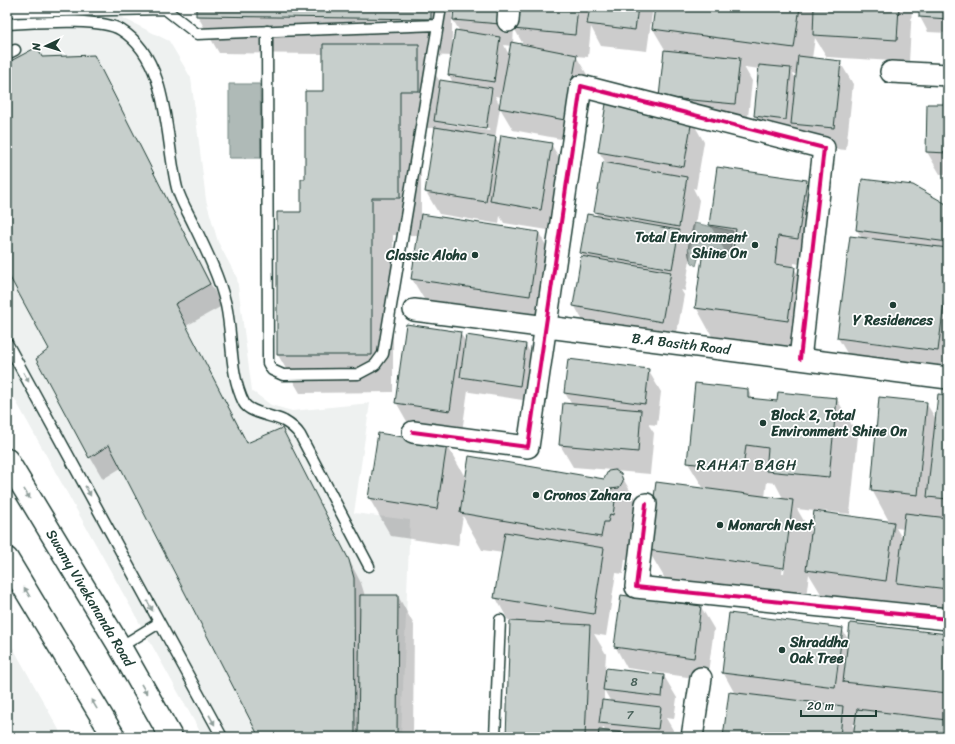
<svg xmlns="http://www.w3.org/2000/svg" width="955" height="744" viewBox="0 0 955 744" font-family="Sriracha,sans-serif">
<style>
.built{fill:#eef1f0}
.water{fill:#afbab7;stroke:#758883}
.shadow{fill:#0003;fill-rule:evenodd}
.building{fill:#c7cfcc;stroke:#1f3d34}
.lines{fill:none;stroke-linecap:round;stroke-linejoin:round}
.lane-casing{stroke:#1f3d34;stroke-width:13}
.street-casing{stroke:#1f3d34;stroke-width:24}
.primary-casing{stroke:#1f3d34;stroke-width:25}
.lane{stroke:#fff;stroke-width:10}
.street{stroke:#fff;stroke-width:21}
.primary{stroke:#fff;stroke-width:22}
.cycleway-casing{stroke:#fff;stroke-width:6}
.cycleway{stroke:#d6006c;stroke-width:4}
.oneway{fill:#8f9e9a}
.poi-dot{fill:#1f3d34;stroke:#fff;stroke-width:1.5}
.labels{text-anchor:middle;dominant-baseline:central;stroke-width:3.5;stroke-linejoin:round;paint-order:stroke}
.number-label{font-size:12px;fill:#49625a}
.poi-label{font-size:14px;font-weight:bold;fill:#1f3d34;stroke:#fff;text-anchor:start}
.street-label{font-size:14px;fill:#1f3d34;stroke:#fff}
.neighbourhood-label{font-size:15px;letter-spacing:1px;fill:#1f3d34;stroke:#fff}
</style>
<rect width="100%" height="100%" fill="#fff"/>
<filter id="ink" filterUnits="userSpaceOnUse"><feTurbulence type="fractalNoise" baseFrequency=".025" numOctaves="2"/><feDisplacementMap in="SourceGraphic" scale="8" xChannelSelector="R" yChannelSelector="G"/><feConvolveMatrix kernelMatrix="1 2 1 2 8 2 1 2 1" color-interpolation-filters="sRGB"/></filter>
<g filter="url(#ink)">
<path class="built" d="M117,15L169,41L191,78L206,200L218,242L237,278L252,391L271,405L292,411L370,403L354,513L410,520L401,737H203L7,385V20Z
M7,637L63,737H7Z"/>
<path class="water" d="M229,84H260L261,158H229Z
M694,223L733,231L730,253L701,248L696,266C682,257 691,236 694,223Z"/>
<path class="shadow" d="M197,7H452V45H453L460,32L452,18H454L455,7H653L647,51L601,46L591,27L588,57L576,56L589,78L577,142L513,130L500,108L495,138L500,146L551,144L564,166L554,231L504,223L500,216L499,224L439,214L426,192L436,128H421V215L539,233L560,270L551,333L434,316L412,279L419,235H393V392L300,393L278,355V213H302L306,180L324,92V54L219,53L197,15ZM514,28L524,46L513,44ZM504,45L511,46L509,55ZM425,55L452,56L449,75L453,83L441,84ZM495,96L502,97L500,105ZM445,122L491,129L490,131L445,124Z
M656,7H912L909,62L827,57L815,38L812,58L840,62L853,84L846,150L805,146L795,129L794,134L764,131L755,116L760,69L744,67L752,81L747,126L692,121L704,142L696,189L693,188L699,200L691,249L688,248L691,253L685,291L681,290L684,295L675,343L587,328L574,305L584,257L581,253L598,217L595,211L606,163L599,152L672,116L666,51L653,29ZM793,74H797L796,79Z
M920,7H948V33L928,32L920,17Z
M94,56L222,306L186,326L248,444L281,429L361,583L365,596H398L414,625L413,737H261L121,468L103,479L90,457L50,350L7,270V64L42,58Z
M928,105H948V174H940L927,152Z
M807,181L823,210L814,267L794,263V268L811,296L804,349L712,336L696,307L733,254L726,253L710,225Z
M948,206V387L860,375L838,338L862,238L857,230Z
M460,333L466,342L526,345L534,360L529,401L470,392L468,390L462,432L409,425L396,402Z
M648,370L661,392L657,425L648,424L654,433L650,474L615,471L621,475L643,513L640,525L631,526L630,530L636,540L629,559H625L623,574L616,573L606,636L594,634L606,654L605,669L664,676L677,698L674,719L666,718L673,730L672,737H507L515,621L508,620L496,598L503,553L482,550L463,516L458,546L391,536L369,498L447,445L466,479L605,480L612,470L573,467L560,445L572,405L565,393ZM604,690L611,702L604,701ZM603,727L606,732H602Z
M748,390L753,400L778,402L837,399L858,436L850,514L821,511L820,513L890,523L872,490L926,403L936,419L948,396V609L910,605L909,602L907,618L829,607L809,574L805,605L670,587L648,550L704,489L688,463ZM767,482L775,483L784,500L765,497ZM797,509L815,511L812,535L804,521ZM896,528L904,529L903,540ZM787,534H789L784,573H782Z
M701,607L714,629L707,680L627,668L615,646Z
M842,629L849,641L948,635V737H724L735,694L723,672ZM852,724H856L855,729Z"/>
<path class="building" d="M196,7H431V19L196,16Z
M454,7H501L500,24L453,20Z
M516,7H578L575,35L513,29Z
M590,7H638L635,30L587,24Z
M655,7H800L794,48L652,29Z
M814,7H899L897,40L813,35Z
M919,7H948V19L919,17Z
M455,30L500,37L494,82L448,75Z
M511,42L577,55L565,120L499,108Z
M323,44H419V91H400V198H372V355H277V212H301V179H305V91H323Z
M37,47L42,57L94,55L210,284L175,304L247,443L282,428L349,560L354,578L355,737H259L109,445L89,458L36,359L49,349L7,272V63Z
M664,50L740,58L735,104L659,97Z
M798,56L841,61L834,128L791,124Z
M759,65L791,68L786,120L754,116Z
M440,80L492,88L486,129L434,121Z
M606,104L692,119L684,167L598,152Z
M927,104H948V153L926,152Z
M435,127L496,137L486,202L425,192Z
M501,135L552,143L541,210L490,201Z
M603,162L687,177L679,227L594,212Z
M717,167L807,180L798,239L778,236L775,264L795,267L788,321L695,308L703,251L732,256L736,229L709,225Z
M862,179L913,185L948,205V242L856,230Z
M421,214L539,232L530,296L411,279Z
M587,214L679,230L672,269L580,253Z
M850,236L948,248V272L938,351L837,338Z
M581,256L671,272L662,322L573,306Z
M406,324L461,332L450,411L395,403Z
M466,335L526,344L520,386L460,377Z
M568,359L649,369L645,404L564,393Z
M695,383L748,389V398L777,401L778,392L837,398L829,477L766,471L768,448L746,445L743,469L687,463Z
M938,394L948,395V499L927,497Z
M879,397L927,402L918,495L871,490Z
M563,403L641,410L638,452L559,445Z
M378,433L447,444L437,509L368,498Z
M469,456L604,479L608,471L615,470L621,474L623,481L619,488L610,489L608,500L615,501L613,515L610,514L608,522H604L601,537L460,513Z
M656,482L793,500L784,568L647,550Z
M814,511L894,522L886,581L806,570Z
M905,513L948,518V589L897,583Z
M505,532L604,548L594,614L494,598Z
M360,595H398L397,737H358Z
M621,595L701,606L694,658L614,647Z
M729,613L843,628L835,687L722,673Z
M510,621L590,625L585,737H506Z
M850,623L948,634V693L843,682Z
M606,668L664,675L662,697L603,690Z
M729,692L843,706L840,737H723Z
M602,700L661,707L658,729L599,723Z
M857,709L946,720L944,737H853Z
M599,730L657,737H598Z"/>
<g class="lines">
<g class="lane-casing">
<path id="lane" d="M7,12L165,9L197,34L438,25
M7,24C33,23 100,17 121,30C170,60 165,140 177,188C180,199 187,211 192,221C205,248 219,276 226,305C233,337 229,373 244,403C249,413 274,416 284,421C291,425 296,429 300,435L369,566
M267,31L268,363L272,370L283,375L358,374L375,365L383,354L441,7
M7,54L15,50
M7,343L222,737
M120,647L159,623
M495,737L500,620"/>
</g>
<g class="street-casing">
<path id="street" d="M508,21L509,7
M891,72L948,75
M414,310L948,378
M413,432L528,447L581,86L824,148L800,359
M646,504L636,587L948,619
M692,737L701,678"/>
</g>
<g class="primary-casing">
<path id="primary" d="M7,460L120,647L171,737
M7,559L114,737"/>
</g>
<use href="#lane" class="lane"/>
<use href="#street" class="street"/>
<use href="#primary" class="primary"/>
<g class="cycleway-casing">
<path id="cycleway" d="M413,432L528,447L581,86L824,148L800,359
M646,504L636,587L948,619"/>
</g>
<use href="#cycleway" class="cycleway"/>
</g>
<defs><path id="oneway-solid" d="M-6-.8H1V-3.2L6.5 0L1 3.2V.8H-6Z"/></defs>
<g class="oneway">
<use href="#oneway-solid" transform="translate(26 377) rotate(61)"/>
<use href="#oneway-solid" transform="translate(88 491) rotate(61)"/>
<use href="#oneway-solid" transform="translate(27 494) rotate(59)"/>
<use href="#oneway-solid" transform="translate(27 592) rotate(-121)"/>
<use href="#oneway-solid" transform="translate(150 606) rotate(61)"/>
<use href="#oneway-solid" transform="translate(144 689) rotate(60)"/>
<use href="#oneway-solid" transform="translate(94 704) rotate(-121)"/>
<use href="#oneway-solid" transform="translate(212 720) rotate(61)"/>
</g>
</g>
<g class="poi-dot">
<circle cx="755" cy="245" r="4"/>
<circle cx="475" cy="255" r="4"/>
<circle cx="893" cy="305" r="4"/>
<circle cx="763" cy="423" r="4"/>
<circle cx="536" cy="495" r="4"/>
<circle cx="720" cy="525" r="4"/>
<circle cx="782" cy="650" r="4"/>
</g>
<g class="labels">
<g class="number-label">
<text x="634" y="682">8</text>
<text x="630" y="715">7</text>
</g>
<g class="poi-label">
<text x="747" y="237" text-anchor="end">Total Environment<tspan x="747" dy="16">Shine On</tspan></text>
<text x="467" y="255" text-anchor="end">Classic Aloha</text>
<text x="893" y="320" text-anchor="middle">Y Residences</text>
<text x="771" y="415">Block 2, Total<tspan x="771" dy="16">Environment Shine On</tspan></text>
<text x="544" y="495">Cronos Zahara</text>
<text x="728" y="525">Monarch Nest</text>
<text x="790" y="642">Shraddha<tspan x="790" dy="16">Oak Tree</tspan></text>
</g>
<g class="street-label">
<text transform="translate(681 344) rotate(7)">B.A Basith Road</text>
<text transform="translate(90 598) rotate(59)">Swamy Vivekananda Road</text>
</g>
<g class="neighbourhood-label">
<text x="747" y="465">RAHAT BAGH</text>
</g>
</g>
<rect width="955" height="744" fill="none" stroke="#fff" stroke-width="24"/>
<rect x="12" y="12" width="931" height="720" fill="none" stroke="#1f3d34" stroke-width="1.5" filter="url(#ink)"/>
<g transform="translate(46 46) rotate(266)" stroke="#ffffff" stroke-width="3" paint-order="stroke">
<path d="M0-3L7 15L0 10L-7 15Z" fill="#1f3d34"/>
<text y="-6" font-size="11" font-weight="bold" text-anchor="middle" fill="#1f3d34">N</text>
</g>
<path d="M801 710v6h75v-6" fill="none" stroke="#1f3d34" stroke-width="2"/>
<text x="807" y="710" font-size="12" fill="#1f3d34" stroke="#ffffff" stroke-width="3" paint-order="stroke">20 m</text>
</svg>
